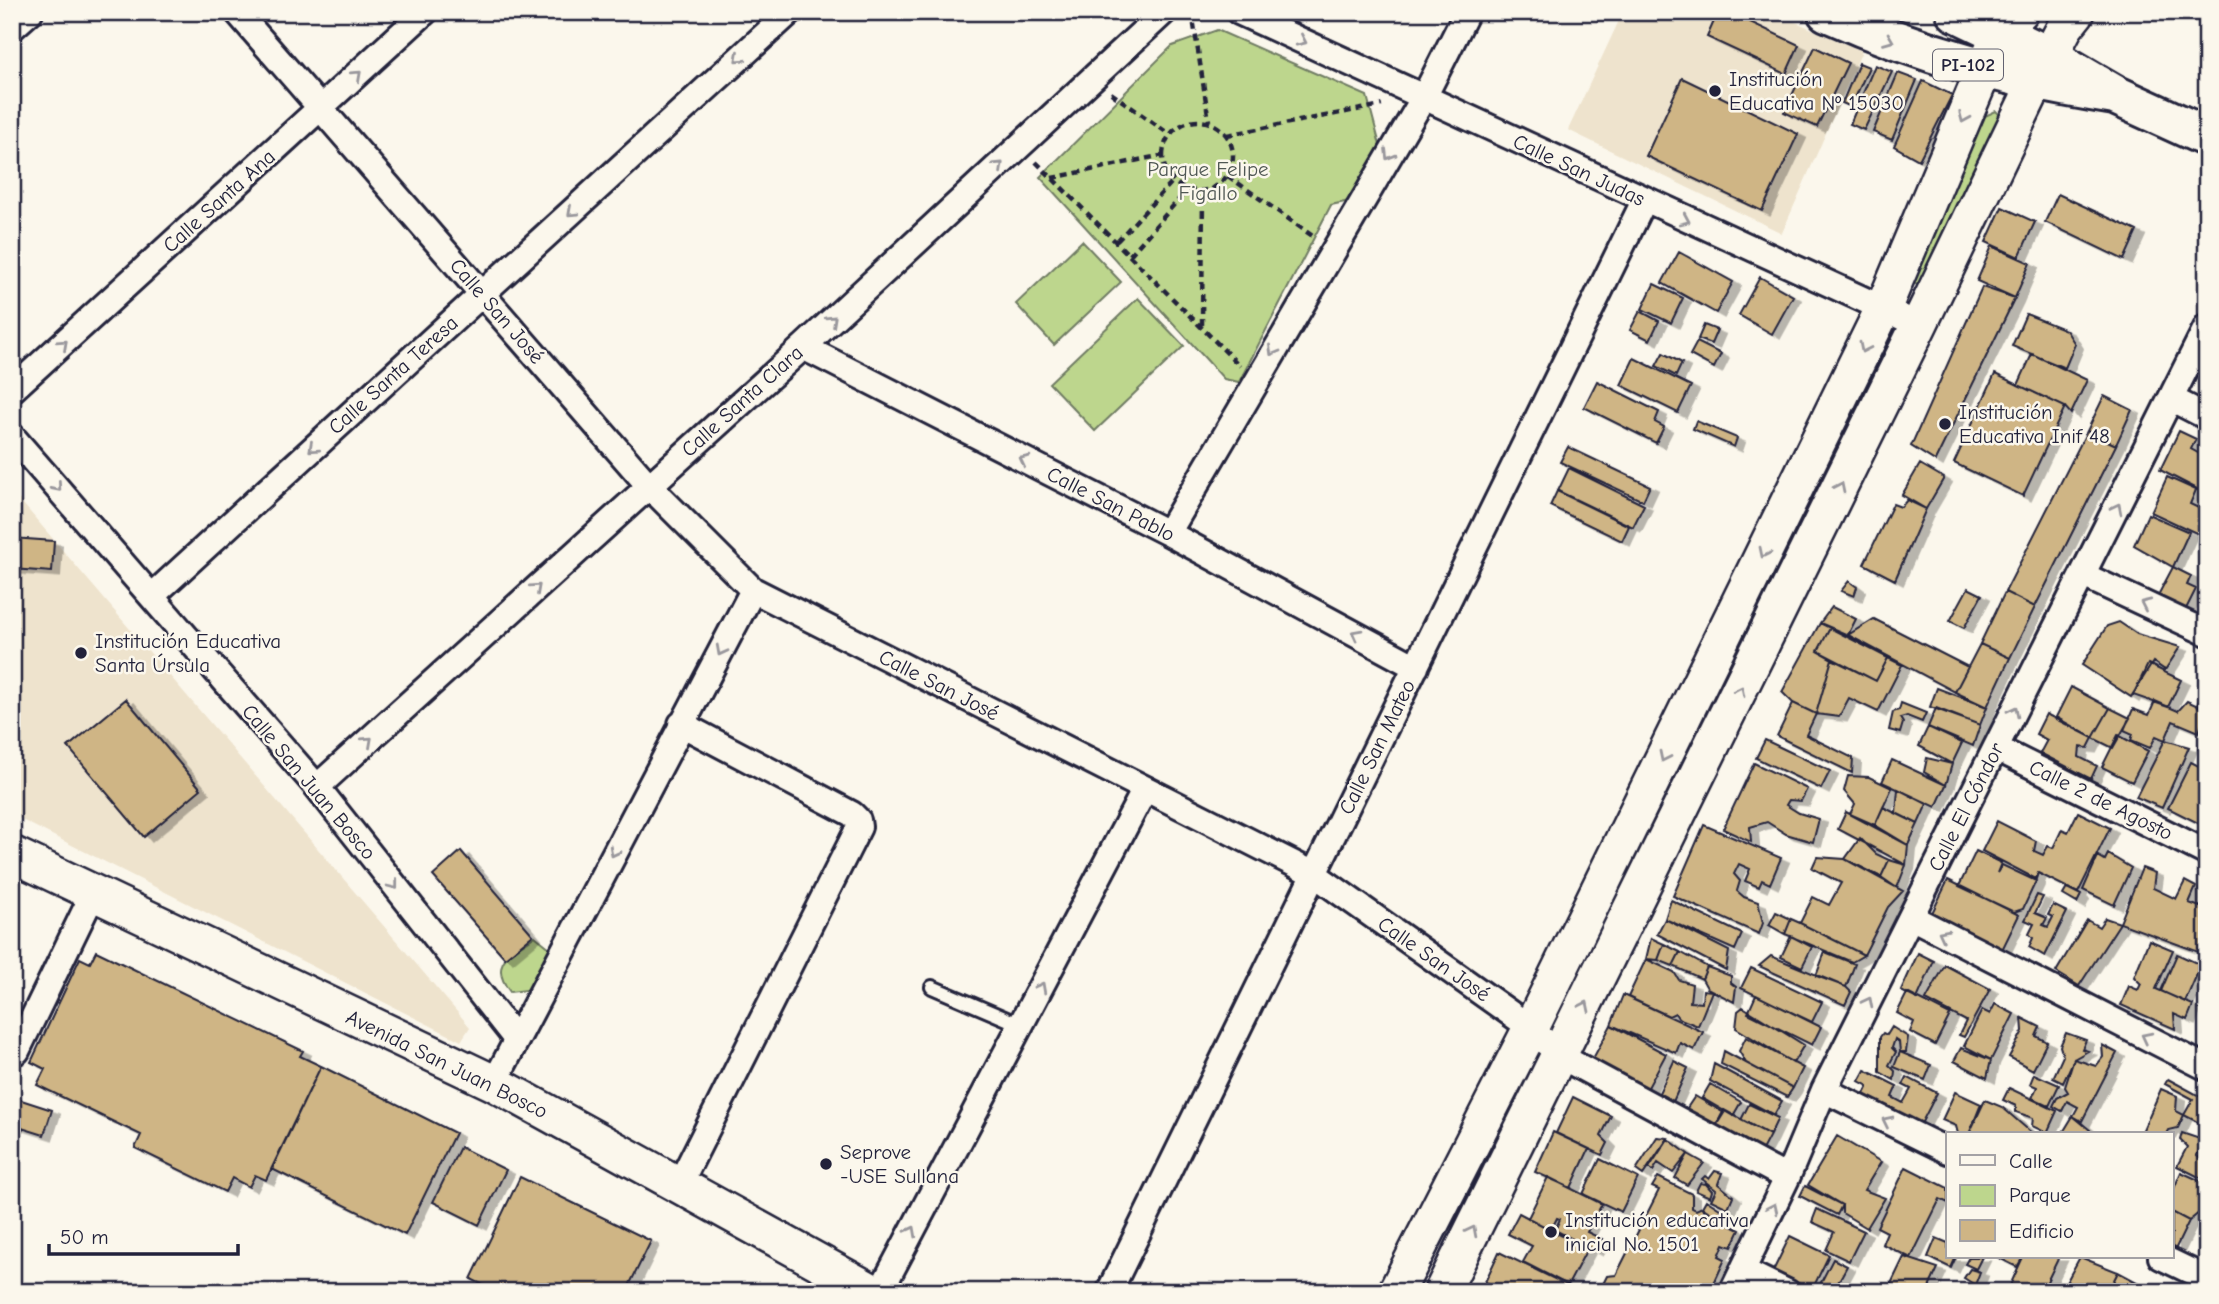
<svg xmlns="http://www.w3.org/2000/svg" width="2219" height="1304" viewBox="0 0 2219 1304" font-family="'Comic Neue',sans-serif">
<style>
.built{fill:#eee3cd}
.green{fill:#bdd68d;stroke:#707c64;stroke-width:2}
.building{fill:#cfb585;stroke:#22223b;stroke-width:2;filter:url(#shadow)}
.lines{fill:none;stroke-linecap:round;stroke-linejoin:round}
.lane-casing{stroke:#22223b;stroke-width:18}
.street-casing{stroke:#22223b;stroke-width:30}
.secondary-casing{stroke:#22223b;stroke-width:40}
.primary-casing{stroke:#22223b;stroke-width:44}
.path{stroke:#22223b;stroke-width:4.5;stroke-dasharray:7 5;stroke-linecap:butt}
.lane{stroke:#fbf7ec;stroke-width:12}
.street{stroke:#fbf7ec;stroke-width:24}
.secondary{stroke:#fbf7ec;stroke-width:35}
.primary{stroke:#fbf7ec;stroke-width:38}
.oneway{stroke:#99979c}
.poi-dot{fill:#22223b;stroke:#fbf7ec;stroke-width:2.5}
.labels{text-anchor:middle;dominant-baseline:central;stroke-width:5;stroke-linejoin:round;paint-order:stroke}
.shield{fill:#fbf7ec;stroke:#636270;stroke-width:2}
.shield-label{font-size:19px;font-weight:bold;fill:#22223b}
.poi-label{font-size:21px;fill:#22223b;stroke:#fbf7ec;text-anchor:start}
.park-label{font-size:21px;fill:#505854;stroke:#fbf7ec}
.street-label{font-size:21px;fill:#22223b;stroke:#fbf7ec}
</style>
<defs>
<filter id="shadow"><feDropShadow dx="8" dy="4.5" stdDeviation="0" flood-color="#0004"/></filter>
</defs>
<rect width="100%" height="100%" fill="#fbf7ec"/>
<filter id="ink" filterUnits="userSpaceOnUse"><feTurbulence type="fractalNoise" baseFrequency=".0143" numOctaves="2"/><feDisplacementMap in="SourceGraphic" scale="14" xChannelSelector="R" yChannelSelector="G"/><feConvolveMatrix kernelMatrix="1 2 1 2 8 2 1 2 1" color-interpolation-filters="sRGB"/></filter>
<g filter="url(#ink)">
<path class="built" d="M1623,12H1773L1862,51L1782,233L1568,130Z
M12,491L470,1027L461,1041L12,815Z"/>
<path class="green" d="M1217,30L1367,96L1381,149L1354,200L1331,205L1239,382L1224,379L1040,177L1172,46Z
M1996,111L2001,116L1921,288L1909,279L1985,116Z
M1082,241L1121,282L1054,345L1016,304Z
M1138,298L1184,346L1095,431L1049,383Z
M535,936L556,953L535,989L510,992C487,961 512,953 535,936Z"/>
<path class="building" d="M1718,12H1729L1799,45L1786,74L1707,37Z
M1815,47L1848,63L1817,127L1784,112Z
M1859,63L1869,67L1851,107L1842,103Z
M1875,65L1892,72L1864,130L1850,124Z
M1898,73L1917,80L1892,140L1873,132Z
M1682,78L1798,134L1762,211L1646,156Z
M1923,81L1952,95L1919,160L1894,146Z
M2058,194L2137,231L2124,260L2045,222Z
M2002,207L2035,222L2019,257L1986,242Z
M1992,246L2030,263L2015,298L1977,281Z
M1679,252L1733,282L1716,313L1662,283Z
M1760,277L1793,296L1772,334L1739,315Z
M1654,284L1683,298L1671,323L1642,309Z
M1982,287L2015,298L1935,461L1911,446Z
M1640,311L1659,321L1650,340L1630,330Z
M2026,314L2066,330L2075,344L2065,368L2012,346Z
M1704,325L1717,330L1711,344L1698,339Z
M1697,342L1721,354L1714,368L1690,355Z
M1663,353L1682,363L1676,376L1656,366Z
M2032,354L2087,380L2071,414L2065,407L2018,385Z
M1634,358L1691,386L1678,413L1621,385Z
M1995,374L2065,407L2023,496L1954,463Z
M1597,381L1659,412L1655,422L1664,427L1656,443L1584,407Z
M2104,396L2132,410L2116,445L2087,431Z
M1696,421L1737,438L1734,447L1693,429Z
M2087,431L2116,445L2035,607L2005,592Z
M2179,431L2196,439L2191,449L2207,458V494L2160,470Z
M1568,447L1650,486L1643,501L1560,462Z
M1920,464L1944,478L1926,509L1902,495Z
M1569,468L1644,505L1633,527L1558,491Z
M2167,477L2196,490L2190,504L2207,512V538L2151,512Z
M1557,491L1629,526L1622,541L1550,506Z
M1907,500L1926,509L1895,580L1864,564L1893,504L1901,507Z
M2148,514L2189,532L2173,567L2134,545Z
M12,538L54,541L52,572L12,569Z
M2173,567L2191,576L2187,585L2196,589L2184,613L2156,599Z
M1849,581L1857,587L1854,596L1841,591Z
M1968,588L1982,595L1964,628L1950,621Z
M2005,592L2035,607L2010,658L1980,644Z
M1832,607L1856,619L1848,635L1820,623Z
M1874,619L1968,667L1955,692L1848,635Z
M2119,622L2137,634L2180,647L2165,670L2153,662L2131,697L2082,665L2107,626Z
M1820,623L1830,628L1818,651L1832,659L1816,714L1793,703L1782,692Z
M1830,628L1888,658L1876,681L1818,651Z
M1980,644L2010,658L1987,707L1955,692Z
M1888,658L1902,665L1878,712L1849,698L1839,717L1816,714L1832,659L1876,681Z
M2148,664L2181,680L2168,707L2133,695Z
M2071,687L2110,708L2093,738L2056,717Z
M1937,688L1987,707L1980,725L1930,707Z
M2204,690L2207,691V710L2197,705Z
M126,699L201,789L144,837L68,747Z
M2155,701L2178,711L2187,701L2207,710L2199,732L2173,721L2165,740L2156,736L2150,748L2131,740L2133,734L2124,730L2133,709L2149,715Z
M1793,703L1816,714L1806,735L1853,758L1852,773L1777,736Z
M1901,703L1926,713L1922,722L1907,716L1900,718L1903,723L1900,733L1889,730L1893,712L1899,710Z
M1936,708L1980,725L1973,746L1928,727Z
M2110,708L2130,718L2113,748L2093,738Z
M2046,714L2093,738L2088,748L2080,747L2079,757L2097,766L2091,779L2040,753L2047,740L2036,734Z
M1928,727L1962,743L1952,764L1919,746Z
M2207,729V753L2198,749Z
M2118,735L2148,751L2132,782L2102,767Z
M1765,740L1830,771L1821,789L1756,758Z
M2165,740L2189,747L2162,808L2136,797Z
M1927,758L1952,764L1946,785L1924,772Z
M1892,760L1946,785L1936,807L1882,782Z
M2191,762L2207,770V810L2200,824L2168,808Z
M1754,763L1807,789L1801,801L1789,800L1786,805L1799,813L1819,819L1813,842L1786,834L1767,822L1750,827L1751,842L1723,829Z
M1848,776L1869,777L1892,788L1875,825L1850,814L1855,804L1844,791Z
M1898,789L1927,804L1918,824L1896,813Z
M1883,807L1918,824L1908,845L1875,825Z
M1846,812L1908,845L1906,865L1838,829Z
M2078,812L2110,828L2078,893L2038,873L2036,879L1982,851L1997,821L2036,841L2034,851L2043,855L2048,846L2053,848L2062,829L2068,832Z
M1704,825L1781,858L1770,884L1762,880L1759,887L1745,881L1750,869L1739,864L1734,874L1740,881L1737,891L1744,897L1758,902L1763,923L1759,934L1673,896Z
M1860,838L1876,854L1889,860L1881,877L1845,859Z
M461,851L533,935L505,958L433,876Z
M1976,851L2001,863L1997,873L2002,865L2036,881L2023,909L2014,912L1959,886Z
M2108,854L2131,868L2114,905L2083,890L2098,856L2105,860Z
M1817,857L1845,859L1903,891L1888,907L1864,955L1800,923L1813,897L1829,905L1841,883L1812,868Z
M1889,860L1906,865L1897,888L1881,877Z
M2142,868L2155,873L2153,888L2176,899L2185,881L2196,887L2189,903L2200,907L2207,893V955L2120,923Z
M1948,880L2019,915L2001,952L1930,917Z
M2067,888L2081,895L2077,903L2063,895Z
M2037,895L2043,897L2035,913L2047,918L2043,925L2048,927L2053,917L2048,915L2053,905L2067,912L2045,956L2029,947L2033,938L2029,934L2034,924L2025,920Z
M1671,900L1742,934L1735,950L1665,919Z
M1776,912L1791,919L1785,934L1769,925Z
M2105,918L2120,923L2079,986L2056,972L2087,920L2099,927Z
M1665,919L1729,951L1726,970L1657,934Z
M1791,919L1800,923L1864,955L1852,962L1785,934Z
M1791,936L1812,947L1802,967L1781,957Z
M1651,938L1664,944L1658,960L1646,959Z
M2149,940L2173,950L2156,989L2193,1005L2187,1020L2174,1014L2175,1029L2121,1005L2129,986L2138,990L2141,984L2134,977Z
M1664,944L1680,952L1673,966L1658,960Z
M96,951L303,1051L300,1056L321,1066L266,1180L255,1175L249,1187L232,1178L225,1192L135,1148L141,1135L37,1085L45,1069L31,1062L80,958L90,963Z
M1680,952L1707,967L1702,979L1673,966Z
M1825,952L1855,964L1846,987L1816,976Z
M1918,953L1934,961L1917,999L1901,991Z
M2177,954L2201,965L2185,1002L2161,991Z
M1771,956L1846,987L1851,992L1845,1005L1759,966Z
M1646,959L1674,972L1679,980L1692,984L1690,1002L1702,1003L1703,990L1712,991L1698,1026L1678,1018L1675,1013L1669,1016L1628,997Z
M1945,965L1990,989L1964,1037L1959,1035L1966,1021L1926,1000Z
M1707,967L1731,976V983L1736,987L1734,1002L1707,988L1702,979Z
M1751,968L1822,1002L1812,1022L1741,988Z
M1907,993L1950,1015L1935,1045L1910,1032L1914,1022L1897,1013Z
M1623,995L1703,1032L1694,1050L1680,1043L1676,1053L1611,1025Z
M1756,995L1821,1027L1812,1045L1748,1013Z
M1995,1004L2014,1014L1991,1060L1964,1046L1982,1010L1990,1014Z
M1743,1007L1804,1045L1793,1063L1736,1028L1738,1011Z
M2022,1018L2040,1027L2036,1036L2047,1042L2033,1070L2009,1057L2023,1031Z
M1611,1025L1666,1054L1645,1093L1590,1064Z
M1892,1027L1908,1037L1906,1052H1900L1899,1042L1895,1039L1892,1048L1896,1052L1889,1065L1895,1071L1894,1080L1880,1072V1037L1883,1033L1887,1035Z
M2066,1033L2086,1040L2082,1049L2088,1051L2074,1059L2063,1083L2053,1078L2063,1056L2060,1046Z
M1746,1037L1803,1068L1793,1088L1746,1063L1739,1051Z
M2102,1045L2117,1053L2082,1121L2073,1116L2078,1107L2067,1101L2062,1111L2053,1106L2057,1098L2068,1092L2065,1087L2074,1059L2096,1066L2103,1057Z
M1961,1048L1991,1060L1987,1078L1954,1061Z
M1724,1051L1746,1063L1793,1088L1787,1097L1721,1064Z
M1900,1052L1931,1065L1925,1080L1894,1067Z
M1674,1061L1688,1068L1672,1104L1657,1097Z
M1714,1064L1782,1101L1774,1115L1710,1081Z
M321,1066L455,1133L405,1235L272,1169Z
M1865,1070L1897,1086L1892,1097L1903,1103L1911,1089L1903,1085L1907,1077L1937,1093L1920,1126L1863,1096L1868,1086L1859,1081Z
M2034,1074L2059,1085L2049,1106L2032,1098L2037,1087L2030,1084Z
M2168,1079L2207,1100V1127L2184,1115L2193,1099L2165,1084Z
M1710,1084L1741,1102L1733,1116L1702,1098Z
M2009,1088L2057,1111L2047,1133L2032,1126L2033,1118L2016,1112V1106L2003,1100Z
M2161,1089L2177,1096L2176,1111L2184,1115L2178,1128L2169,1130L2167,1134H2141Z
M1955,1092L1981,1104L1969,1134H1958L1956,1126L1942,1120Z
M1695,1096L1724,1113L1714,1129L1685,1111Z
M12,1097L52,1110L44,1135L12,1125Z
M1573,1097L1611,1116L1601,1136L1608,1143L1602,1155L1556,1133Z
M1985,1100L2002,1107L2033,1134H1969Z
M1749,1104L1778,1118L1770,1135L1741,1120Z
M1724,1110L1770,1135L1760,1154L1714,1129Z
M2073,1116L2090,1130L2088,1134H2062Z
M1553,1132L1589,1149L1571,1188L1535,1172Z
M2182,1133L2203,1140L2197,1156L2207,1164V1181L2177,1166L2187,1147L2180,1140Z
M1837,1136L1881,1162L1864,1190L1885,1198L1867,1228L1842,1213V1205L1808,1185Z
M1657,1137L1668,1138L1643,1175L1636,1170Z
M1668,1139L1688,1154L1673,1173L1658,1163L1653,1171L1649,1168Z
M460,1147L506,1170L479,1225L433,1202Z
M1688,1154L1704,1163L1687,1185L1675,1178Z
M1600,1159L1638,1178L1621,1212L1583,1194Z
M1906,1167L1948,1188V1203L1940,1199L1911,1258L1882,1244L1887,1232L1877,1227Z
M1715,1171L1722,1173L1718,1184L1733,1196L1728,1208L1711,1200L1716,1190L1702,1179L1705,1176L1709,1179Z
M2181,1172L2207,1184V1212H2200L2189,1221L2172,1212V1193Z
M520,1177L651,1241L626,1292H497L471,1279Z
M1548,1177L1602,1204L1587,1232L1602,1239L1595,1251L1555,1230L1560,1219L1557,1218L1551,1230L1528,1218Z
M1658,1177L1692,1194V1208L1696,1210L1702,1207L1705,1213L1740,1230L1732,1247L1724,1244L1719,1256L1725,1259L1710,1292H1613L1602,1286L1607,1276L1616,1275L1659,1190L1652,1187Z
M1700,1183L1706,1184L1712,1191L1710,1197L1696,1191Z
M1805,1186L1842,1205L1837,1215L1800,1196Z
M1706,1200L1726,1213L1721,1220L1702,1207Z
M1817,1209L1864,1231L1849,1261L1826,1250L1834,1232L1812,1222Z
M2172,1212L2189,1221L2173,1254H2172Z
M1519,1213L1587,1249L1568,1285L1523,1262L1532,1246L1508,1234Z
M1790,1236L1829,1255L1812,1290L1773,1271Z
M1936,1238L1948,1243V1257H1956L1951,1268L1928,1257Z
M1499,1252L1571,1287L1569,1292H1507L1485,1282Z
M1904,1257L1938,1268L1927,1292H1887Z
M1969,1257H1982L1976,1269L1965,1264Z
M1997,1257H2023L2017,1267Z
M2023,1257H2059L2042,1292H2007Z
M2080,1257L2118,1272L2108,1292H2061Z
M1833,1259L1847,1266L1833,1292H1816Z
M1970,1269L1980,1272L1975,1285L1964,1278Z
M2118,1272L2155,1292H2108Z
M1485,1282L1507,1292H1483Z"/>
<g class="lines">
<g class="lane-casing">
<path id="lane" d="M932,987L1021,1025"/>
</g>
<g class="street-casing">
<path id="street" d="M237,12L649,486L753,590L1314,874L1531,1028L1560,1056L1787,1178
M1239,12L1919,325
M12,28L30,12
M803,347L1168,533L1416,667
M12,390L425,12
M2172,399L2207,417
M12,436L317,787L516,1039
M1168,533L1424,97L1467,12
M2083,575L2207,633
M152,596L790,12
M1996,748L2207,853
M317,787L803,347L1164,12
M1911,917L2207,1068
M17,1051L93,894
M494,1083L753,590
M1824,1090L1948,1151
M679,1185L859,827L858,820L852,814L681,724
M2161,1257L2207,1279
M1744,1271L1787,1292
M880,1292L1145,789
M1109,1292L1644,201
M1732,1292L1787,1178L1824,1090L2207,326"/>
</g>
<g class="secondary-casing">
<path id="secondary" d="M12,854L494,1083L873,1292
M1396,1292L1531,1028L1883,309L2000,32L2020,12
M1442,1292L1919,325L2036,82L2065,27L2077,12"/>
</g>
<g class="primary-casing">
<path id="primary" d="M1827,12C1925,56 2009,78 2115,95
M1956,12L2050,57L2115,95L2207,137"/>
</g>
<path class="path" d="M1192,12L1209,121
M1111,93L1169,134
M1163 156a35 35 0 1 1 70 0a35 35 0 1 1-70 0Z
M1227,135L1382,105
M1036,162L1240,366
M1228,176L1314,237
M1052,178L1163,155
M1117,241L1173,181
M1130,255L1187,190
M1202,325L1203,191"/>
<use href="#lane" class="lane"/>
<use href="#street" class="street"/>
<use href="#secondary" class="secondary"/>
<use href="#primary" class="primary"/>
</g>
<defs><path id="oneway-chevron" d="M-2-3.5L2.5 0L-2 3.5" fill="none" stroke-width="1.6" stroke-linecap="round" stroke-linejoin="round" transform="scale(1.75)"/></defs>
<g class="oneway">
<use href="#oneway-chevron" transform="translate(1889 40) rotate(22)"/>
<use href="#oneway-chevron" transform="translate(1302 41) rotate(25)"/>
<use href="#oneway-chevron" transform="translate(739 58) rotate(138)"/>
<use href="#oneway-chevron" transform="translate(357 75) rotate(-42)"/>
<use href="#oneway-chevron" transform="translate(1964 118) rotate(113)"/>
<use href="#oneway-chevron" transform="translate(1389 155) rotate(121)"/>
<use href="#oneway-chevron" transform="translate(999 166) rotate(-43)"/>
<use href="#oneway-chevron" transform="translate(572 212) rotate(138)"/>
<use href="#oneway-chevron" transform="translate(1685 220) rotate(24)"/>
<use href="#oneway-chevron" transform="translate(832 320) rotate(-43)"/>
<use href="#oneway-chevron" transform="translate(63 344) rotate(-42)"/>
<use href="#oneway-chevron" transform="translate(1864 348) rotate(116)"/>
<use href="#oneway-chevron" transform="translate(1273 351) rotate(120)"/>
<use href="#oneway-chevron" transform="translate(313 448) rotate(138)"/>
<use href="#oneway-chevron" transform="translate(1024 460) rotate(-153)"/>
<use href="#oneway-chevron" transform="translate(57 487) rotate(49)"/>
<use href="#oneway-chevron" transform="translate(1840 487) rotate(-64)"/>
<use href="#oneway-chevron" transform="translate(2117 508) rotate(-63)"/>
<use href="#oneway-chevron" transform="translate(1764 553) rotate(116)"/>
<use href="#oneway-chevron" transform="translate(536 588) rotate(-42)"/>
<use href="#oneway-chevron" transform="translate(2145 604) rotate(-155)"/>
<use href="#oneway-chevron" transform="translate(1356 634) rotate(-152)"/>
<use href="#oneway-chevron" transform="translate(721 651) rotate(118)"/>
<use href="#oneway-chevron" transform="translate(1740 691) rotate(-64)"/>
<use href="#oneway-chevron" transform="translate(2014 711) rotate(-63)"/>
<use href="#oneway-chevron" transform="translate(368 741) rotate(-42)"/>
<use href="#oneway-chevron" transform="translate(1664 757) rotate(116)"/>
<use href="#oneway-chevron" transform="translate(614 852) rotate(118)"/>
<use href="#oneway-chevron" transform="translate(394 885) rotate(52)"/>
<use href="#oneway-chevron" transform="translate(1943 934) rotate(-153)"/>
<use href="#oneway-chevron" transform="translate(1041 987) rotate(-62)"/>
<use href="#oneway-chevron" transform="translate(1868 1002) rotate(-63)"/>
<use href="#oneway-chevron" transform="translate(1585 1006) rotate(-64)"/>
<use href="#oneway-chevron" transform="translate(2146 1037) rotate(-153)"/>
<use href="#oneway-chevron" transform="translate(1887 1121) rotate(-154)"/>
<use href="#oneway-chevron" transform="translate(1773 1208) rotate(-65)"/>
<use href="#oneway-chevron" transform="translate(912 1231) rotate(-62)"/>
<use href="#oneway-chevron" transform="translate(1472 1231) rotate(-63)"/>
</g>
</g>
<g class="poi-dot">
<circle cx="1715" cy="91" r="7"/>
<circle cx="1945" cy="424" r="7"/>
<circle cx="81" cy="653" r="7"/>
<circle cx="826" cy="1164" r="7"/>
<circle cx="1551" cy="1232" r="7"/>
</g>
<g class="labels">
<rect class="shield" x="1933" y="49.5" width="70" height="31" rx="5"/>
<g class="shield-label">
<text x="1968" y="65">PI-102</text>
</g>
<g class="poi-label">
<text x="1729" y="79">Institución<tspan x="1729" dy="24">Educativa Nº 15030</tspan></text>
<text x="1959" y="412">Institución<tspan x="1959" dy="24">Educativa Inif 48</tspan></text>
<text x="95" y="641">Institución Educativa<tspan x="95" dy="24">Santa Úrsula</tspan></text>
<text x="840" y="1152">Seprove<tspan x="840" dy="24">-USE Sullana</tspan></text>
<text x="1565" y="1220">Institución educativa<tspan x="1565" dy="24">inicial No. 1501</tspan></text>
</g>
<g class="park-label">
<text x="1208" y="169">Parque Felipe<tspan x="1208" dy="24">Figallo</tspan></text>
</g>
<g class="street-label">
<text transform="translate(1579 170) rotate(25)">Calle San Judas</text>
<text transform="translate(219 201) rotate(-42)">Calle Santa Ana</text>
<text transform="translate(497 311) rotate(49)">Calle San José</text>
<text transform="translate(393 375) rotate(-42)">Calle Santa Teresa</text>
<text transform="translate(742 401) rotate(-42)">Calle Santa Clara</text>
<text transform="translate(1111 504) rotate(27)">Calle San Pablo</text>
<text transform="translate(939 685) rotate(27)">Calle San José</text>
<text transform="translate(1377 747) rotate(-64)">Calle San Mateo</text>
<text transform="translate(309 782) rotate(50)">Calle San Juan Bosco</text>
<text transform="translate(2101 800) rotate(26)">Calle 2 de Agosto</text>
<text transform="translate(1966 807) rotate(-63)">Calle El Cóndor</text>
<text transform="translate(1434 959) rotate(35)">Calle San José</text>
<text transform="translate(447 1064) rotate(26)">Avenida San Juan Bosco</text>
</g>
</g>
<rect width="2219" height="1304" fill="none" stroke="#fbf7ec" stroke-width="42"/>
<rect x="21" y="21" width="2177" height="1262" fill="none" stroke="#22223b" stroke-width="2.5" filter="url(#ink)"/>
<rect x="1946" y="1132" width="228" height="126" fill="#fbf7ec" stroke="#a4a2a5" stroke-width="2"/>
<rect x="1960" y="1155" width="35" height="10" fill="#fbf7ec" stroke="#a4a2a5" stroke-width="2"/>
<text x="2009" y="1168" font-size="21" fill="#22223b">Calle</text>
<rect x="1960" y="1185" width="35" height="21" fill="#bdd68d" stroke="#a4a2a5" stroke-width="2"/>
<text x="2009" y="1202" font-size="21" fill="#22223b">Parque</text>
<rect x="1960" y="1220" width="35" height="21" fill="#cfb585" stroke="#a4a2a5" stroke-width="2"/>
<text x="2009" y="1238" font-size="21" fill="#22223b">Edificio</text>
<path d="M49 1244v10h189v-10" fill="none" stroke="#22223b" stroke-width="3.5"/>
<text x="60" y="1244" font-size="21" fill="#22223b" stroke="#fbf7ec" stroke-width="5" paint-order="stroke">50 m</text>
</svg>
